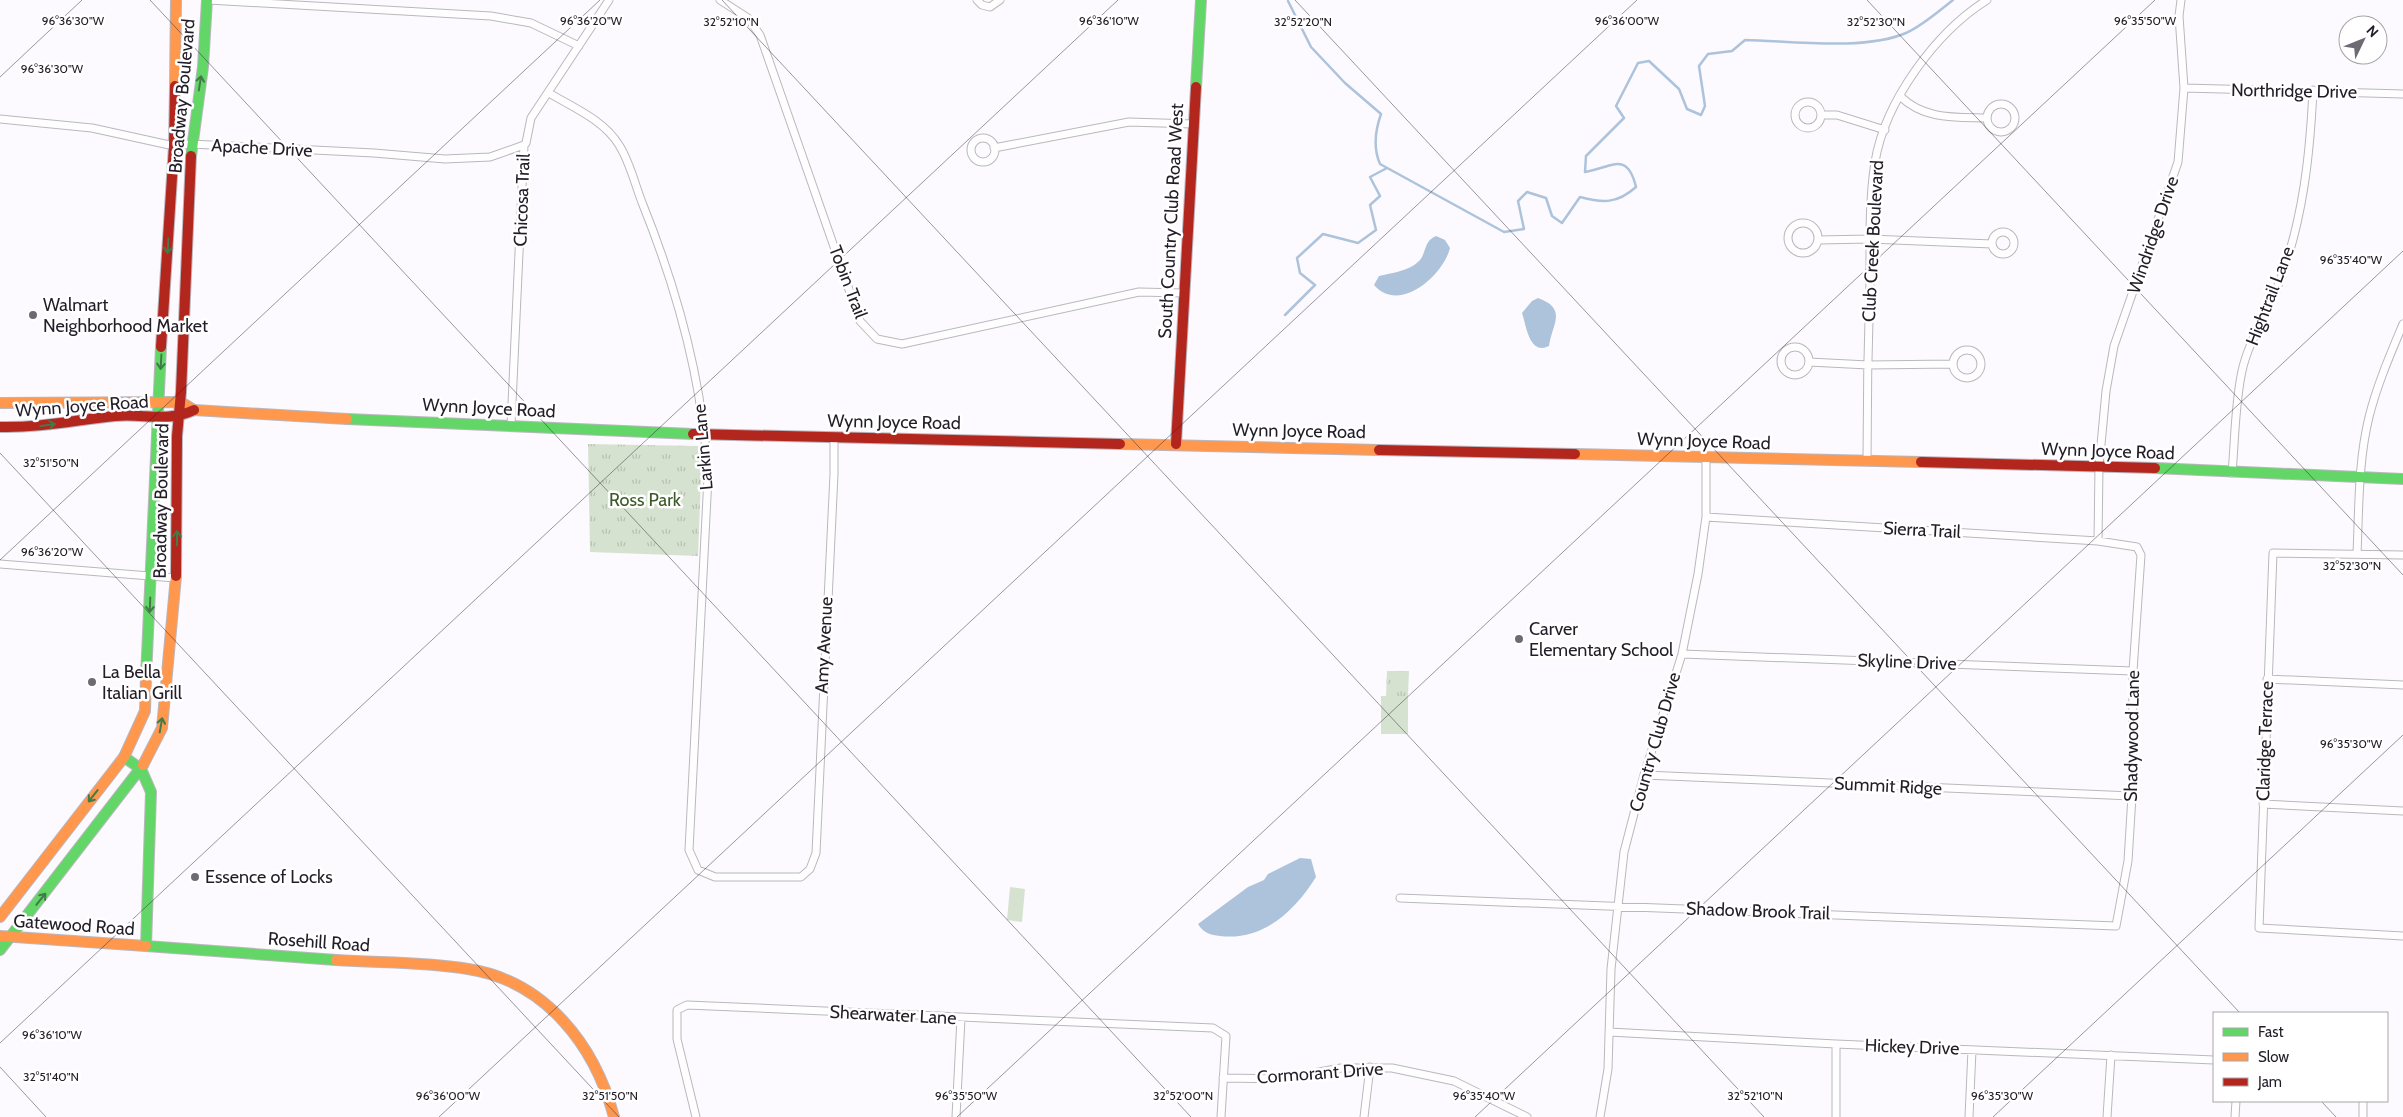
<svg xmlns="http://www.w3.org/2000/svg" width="2403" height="1117" viewBox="0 0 2403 1117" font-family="Cabin,sans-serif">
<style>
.park{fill:url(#park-tufts)}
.garden{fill:#d6e2d0}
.water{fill:#acc3db}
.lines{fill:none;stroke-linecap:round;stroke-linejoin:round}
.stream{stroke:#acc3db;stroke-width:2.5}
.street-casing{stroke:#bab7be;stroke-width:9}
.fast-casing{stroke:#bab7be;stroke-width:12}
.slow-casing{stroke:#bab7be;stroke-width:12}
.jam-casing{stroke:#bab7be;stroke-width:12}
.street{stroke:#fffeff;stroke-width:7}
.fast{stroke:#63d668;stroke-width:10}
.slow{stroke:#ff974d;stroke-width:10}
.jam{stroke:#b3261e;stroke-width:10}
.oneway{stroke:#427a48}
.ticks{fill:none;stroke:#221d28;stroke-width:1;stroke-opacity:0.45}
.poi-dot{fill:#6e6a73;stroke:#fff;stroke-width:2}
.labels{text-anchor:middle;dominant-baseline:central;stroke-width:5;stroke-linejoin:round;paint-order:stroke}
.street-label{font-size:18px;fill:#221d28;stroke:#fff}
.poi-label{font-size:18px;fill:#221d28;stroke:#fff;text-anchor:start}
.park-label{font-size:18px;fill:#3a5b25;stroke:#fff}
.ticks-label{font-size:12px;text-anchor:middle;fill:#221d28;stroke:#fff;stroke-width:5;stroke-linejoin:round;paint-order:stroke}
</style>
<defs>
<pattern id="park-tufts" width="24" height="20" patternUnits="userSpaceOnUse" patternTransform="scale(1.25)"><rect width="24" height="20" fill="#d6e2d0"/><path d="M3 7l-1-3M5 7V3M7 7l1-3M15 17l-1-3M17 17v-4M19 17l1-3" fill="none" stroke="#b7c1b3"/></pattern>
</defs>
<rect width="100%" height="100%" fill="#fcfafe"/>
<path class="park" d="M588,444L698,446L702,451L698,556L590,552Z
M1387,671H1409L1408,696H1386Z"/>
<path class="garden" d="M1381,696H1408V734H1381Z
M1010,887L1025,889L1022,922L1007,920Z"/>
<path class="water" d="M1436,236L1445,240L1450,248C1443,276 1399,314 1374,285L1379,276C1391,273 1409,271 1418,262C1427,254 1423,241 1436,236Z
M1538,298C1568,309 1552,324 1549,346C1529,356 1526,324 1522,313L1532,301Z
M1300,858L1311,859L1316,877C1295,911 1263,941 1220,936C1211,935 1203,933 1198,924L1248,887L1264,880L1268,874Z"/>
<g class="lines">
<path class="stream" d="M1288,1L1311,47L1345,83L1381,114C1375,131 1373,148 1380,164L1504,232L1524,229L1518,201L1527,192L1546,198L1552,216L1562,223L1580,197C1603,203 1617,204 1636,187C1627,150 1611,168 1585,172L1586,156L1624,118L1616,106L1638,63L1649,61L1679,89L1687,109L1701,115L1705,106L1699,66L1708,54L1732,51L1745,40C1791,41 1864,51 1906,33C1922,26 1939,11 1953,0
M1285,315L1315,285L1300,273L1297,258L1323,234L1358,243L1376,230L1370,205L1380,196L1370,177L1387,168"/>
<g class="street-casing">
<path id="street" d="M208,0L491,16L531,23L579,46
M720,0L748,18L760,35L860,321L877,339L902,344L1139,292L1183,293
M977,0L982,5L990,7L1000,0
M2184,88L2403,94
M549,93C572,107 604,120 619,145C630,162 635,185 643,205C678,292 703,382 708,477L689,850L698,870L715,877H801L810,869L816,853L834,474V437
M1900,96C1924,120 1956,117 1987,118
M1795 115a13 13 0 1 1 26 0a13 13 0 1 1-26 0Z
M1987 118a14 14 0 1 1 28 0a14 14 0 1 1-28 0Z
M1821,115H1837L1885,130
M0,119L92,128L174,146L191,144L374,153L445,159L490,157L524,145
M971 150a12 12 0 1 1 24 0a12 12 0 1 1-24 0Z
M994,148L1129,122L1193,124
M1788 238a15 15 0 1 1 30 0a15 15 0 1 1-30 0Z
M1992 243a11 11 0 1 1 22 0a11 11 0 1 1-22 0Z
M1818,240L1870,239L1992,244
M1781 361a14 14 0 1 1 28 0a14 14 0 1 1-28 0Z
M1953 364a14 14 0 1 1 28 0a14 14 0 1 1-28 0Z
M1809,362L1868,365L1953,364
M511,425L524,145L526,143L531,118L609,0
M1867,462C1867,401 1868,340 1870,279C1870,241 1869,200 1875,162C1885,101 1936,32 1987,0
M2232,473C2235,439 2235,403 2242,371C2249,339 2269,311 2280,280C2303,220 2310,154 2313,90
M2098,541L2099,466L2106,391L2114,346L2178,162L2184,88L2179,16L2181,0
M2357,554C2359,509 2358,462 2369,417C2377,385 2390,355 2403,324
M2403,555L2273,553L2259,928L2403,936
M0,564L175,578
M1682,654L2133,671
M2267,679L2403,685
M1644,775L2132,796
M2263,804L2403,811
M1400,898L2116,926L2128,861L2132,796L2133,671L2141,555L2137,547L2098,541L1706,517
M1609,1032L1836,1044L2214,1060
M1223,1078L1281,1079L1341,1068H1392L1454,1081L1527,1117
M2363,1101V1117
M696,1117L677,1039V1010L687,1005L1213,1028L1226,1036L1221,1117
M956,1117L961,1018
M1364,1117L1370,1067
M1600,1117L1608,1069L1611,969L1624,852L1644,775L1682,654L1698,574L1706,517V457
M1836,1117V1044
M1969,1117L1972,1050
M2107,1117L2111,1055
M2235,1117L2236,1101"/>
</g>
<g class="fast-casing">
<path id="fast" d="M1196,87L1201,0
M191,156L203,67L207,0
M347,419L693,434
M2155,468L2403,479
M146,677L161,347
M124,757L141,769L151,792L146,946L336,960
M0,950L143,765"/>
</g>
<g class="slow-casing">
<path id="slow" d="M175,86L176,0
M0,403L181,402L194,410L347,419
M1120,444L1379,450
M1575,454L1921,462
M143,765L162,728L176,576
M0,917L124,757L145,711L146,677
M0,936L146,946
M336,960C380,963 425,962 468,969C546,981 595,1046 614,1117"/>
</g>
<g class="jam-casing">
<path id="jam" d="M161,347L174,146L175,86
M0,427C39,428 76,420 115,416C143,413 167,423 194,410
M693,434L1120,444
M1176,444L1196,87
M1379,450L1575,454
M1921,462L2155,468
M176,576L177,436L181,392L191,156"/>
</g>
<use href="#street" class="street"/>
<use href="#fast" class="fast"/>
<use href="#slow" class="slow"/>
<use href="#jam" class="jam"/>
</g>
<defs><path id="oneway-shaft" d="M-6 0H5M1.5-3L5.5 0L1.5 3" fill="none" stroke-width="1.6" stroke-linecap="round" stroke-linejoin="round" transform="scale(1.25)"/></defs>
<g class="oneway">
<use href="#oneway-shaft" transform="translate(200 83) rotate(-81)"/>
<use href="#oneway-shaft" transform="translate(168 246) rotate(93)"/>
<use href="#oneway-shaft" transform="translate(161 362) rotate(93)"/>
<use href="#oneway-shaft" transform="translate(48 425) rotate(-8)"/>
<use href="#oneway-shaft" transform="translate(177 538) rotate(-90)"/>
<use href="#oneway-shaft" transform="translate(150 605) rotate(92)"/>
<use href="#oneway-shaft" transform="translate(161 725) rotate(-80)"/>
<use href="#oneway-shaft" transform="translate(93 796) rotate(128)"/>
<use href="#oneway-shaft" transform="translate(41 899) rotate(-51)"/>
</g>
<path class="ticks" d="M150,0L1191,1117M722,0L1764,1117M1295,0L2240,1013M1867,0L2403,575M0,77L82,0M0,453L619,1117M0,560L600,0M0,1043L1118,0M0,1067L46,1117M2321,1101L2336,1117M439,1117L1637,0M957,1117L2155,0M1475,1117L2403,251M1993,1117L2403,735"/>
<g class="poi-dot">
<circle cx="33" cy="315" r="5"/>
<circle cx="1519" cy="639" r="5"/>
<circle cx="92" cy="682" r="5"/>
<circle cx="195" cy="877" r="5"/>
</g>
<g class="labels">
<g class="street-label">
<text transform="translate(2294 91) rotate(1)">Northridge Drive</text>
<text transform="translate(182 96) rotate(-85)">Broadway Boulevard</text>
<text transform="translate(262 148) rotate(3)">Apache Drive</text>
<text transform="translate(522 200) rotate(-88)">Chicosa Trail</text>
<text transform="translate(1171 221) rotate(-87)">South Country Club Road West</text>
<text transform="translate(2153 235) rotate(-71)">Windridge Drive</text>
<text transform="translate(1873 241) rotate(-87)">Club Creek Boulevard</text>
<text transform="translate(848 282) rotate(69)">Tobin Trail</text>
<text transform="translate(2270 296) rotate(-69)">Hightrail Lane</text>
<text transform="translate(82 406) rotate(-4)">Wynn Joyce Road</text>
<text transform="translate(489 408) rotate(3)">Wynn Joyce Road</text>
<text transform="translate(894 422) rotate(1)">Wynn Joyce Road</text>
<text transform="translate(1299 431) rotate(1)">Wynn Joyce Road</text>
<text transform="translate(1704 441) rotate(2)">Wynn Joyce Road</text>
<text transform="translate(703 447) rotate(-95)">Larkin Lane</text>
<text transform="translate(2108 451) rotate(2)">Wynn Joyce Road</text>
<text transform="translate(161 501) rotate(-89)">Broadway Boulevard</text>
<text transform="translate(1922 530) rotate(3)">Sierra Trail</text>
<text transform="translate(824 645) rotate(-87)">Amy Avenue</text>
<text transform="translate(1907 662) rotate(2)">Skyline Drive</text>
<text transform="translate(2132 736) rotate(-89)">Shadywood Lane</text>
<text transform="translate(2265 741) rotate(-88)">Claridge Terrace</text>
<text transform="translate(1655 742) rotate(-74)">Country Club Drive</text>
<text transform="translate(1888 786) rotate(3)">Summit Ridge</text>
<text transform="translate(1758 911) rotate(2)">Shadow Brook Trail</text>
<text transform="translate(74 925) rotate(4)">Gatewood Road</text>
<text transform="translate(319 942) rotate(4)">Rosehill Road</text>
<text transform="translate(893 1015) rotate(3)">Shearwater Lane</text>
<text transform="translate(1912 1047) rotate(2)">Hickey Drive</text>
<text transform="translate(1320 1073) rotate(-4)">Cormorant Drive</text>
</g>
<g class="poi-label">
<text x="43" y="305">Walmart<tspan x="43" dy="21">Neighborhood Market</tspan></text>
<text x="1529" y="629">Carver<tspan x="1529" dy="21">Elementary School</tspan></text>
<text x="102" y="672">La Bella<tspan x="102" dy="21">Italian Grill</tspan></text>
<text x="205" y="877">Essence of Locks</text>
</g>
<g class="park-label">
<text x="645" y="500">Ross Park</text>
</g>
</g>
<g class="ticks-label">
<text x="73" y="25">96°36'30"W</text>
<text x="591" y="25">96°36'20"W</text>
<text x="1109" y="25">96°36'10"W</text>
<text x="1627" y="25">96°36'00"W</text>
<text x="2145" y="25">96°35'50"W</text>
<text x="731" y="26">32°52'10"N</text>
<text x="1303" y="26">32°52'20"N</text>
<text x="1876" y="26">32°52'30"N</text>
<text x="52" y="73">96°36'30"W</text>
<text x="2351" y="264">96°35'40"W</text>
<text x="51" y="467">32°51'50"N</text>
<text x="52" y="556">96°36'20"W</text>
<text x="2352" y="570">32°52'30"N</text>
<text x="2351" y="748">96°35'30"W</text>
<text x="52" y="1039">96°36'10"W</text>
<text x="51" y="1081">32°51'40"N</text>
<text x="610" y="1100">32°51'50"N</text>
<text x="1183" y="1100">32°52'00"N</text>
<text x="1755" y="1100">32°52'10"N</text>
<text x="448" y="1100">96°36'00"W</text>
<text x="966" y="1100">96°35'50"W</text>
<text x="1484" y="1100">96°35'40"W</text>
<text x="2002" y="1100">96°35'30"W</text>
</g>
<rect x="2213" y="1012" width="175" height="90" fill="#ffffff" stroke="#a7a5a9"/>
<rect x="2223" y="1028" width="25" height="8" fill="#63d668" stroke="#a7a5a9"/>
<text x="2258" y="1037" font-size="15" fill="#221d28">Fast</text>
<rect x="2223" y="1053" width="25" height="8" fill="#ff974d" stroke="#a7a5a9"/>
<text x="2258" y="1062" font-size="15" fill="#221d28">Slow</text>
<rect x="2223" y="1078" width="25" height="8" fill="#b3261e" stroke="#a7a5a9"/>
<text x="2258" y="1087" font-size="15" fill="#221d28">Jam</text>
<g transform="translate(2363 40) rotate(47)"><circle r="24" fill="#ffffff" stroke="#a7a5a9"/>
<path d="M0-4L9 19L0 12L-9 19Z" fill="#6e6a73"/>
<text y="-8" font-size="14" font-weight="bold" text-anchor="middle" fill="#221d28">N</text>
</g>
</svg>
